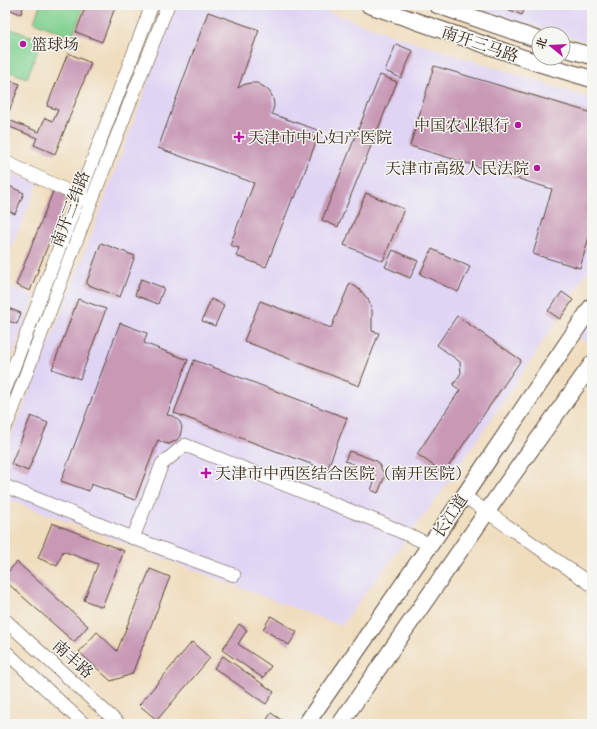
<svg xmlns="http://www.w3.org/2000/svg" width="597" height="729" viewBox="0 0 597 729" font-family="'EB Garamond','Noto Serif SC',serif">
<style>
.built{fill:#e0d4f4}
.green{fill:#83d292;stroke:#5f7e58}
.building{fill:#c898b5}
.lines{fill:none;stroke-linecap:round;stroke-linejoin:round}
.minor-casing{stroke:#564536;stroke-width:14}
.major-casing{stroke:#564536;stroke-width:18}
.minor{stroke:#fff;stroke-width:13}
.major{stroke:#fff;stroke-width:16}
.poi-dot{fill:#b5179e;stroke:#f6f6f2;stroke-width:1.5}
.labels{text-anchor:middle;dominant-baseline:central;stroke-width:3;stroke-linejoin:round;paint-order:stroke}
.poi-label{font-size:16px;fill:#3b2a1e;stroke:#f6f6f2;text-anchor:start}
.street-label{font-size:16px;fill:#3b2a1e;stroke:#f6f6f2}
</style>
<rect width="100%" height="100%" fill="#f6f6f2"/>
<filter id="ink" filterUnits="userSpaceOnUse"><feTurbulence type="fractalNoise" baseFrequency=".025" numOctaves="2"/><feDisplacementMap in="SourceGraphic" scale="8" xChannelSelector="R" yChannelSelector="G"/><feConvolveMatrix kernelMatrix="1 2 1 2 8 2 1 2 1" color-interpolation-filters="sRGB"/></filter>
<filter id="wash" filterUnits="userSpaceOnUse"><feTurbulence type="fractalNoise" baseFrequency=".012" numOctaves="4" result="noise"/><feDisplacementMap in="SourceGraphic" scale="16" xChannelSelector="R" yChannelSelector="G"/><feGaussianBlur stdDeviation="0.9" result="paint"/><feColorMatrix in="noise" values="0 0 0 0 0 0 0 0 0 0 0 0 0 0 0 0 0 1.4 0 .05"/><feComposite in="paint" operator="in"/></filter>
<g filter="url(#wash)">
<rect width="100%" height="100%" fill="#f0ddbe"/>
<path class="built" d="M177,5H310L392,35L592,99V264L532,359L440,494L341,626L5,498V452L72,286Z
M483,5H592V44L481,10Z
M5,170L38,184L5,262Z
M5,284L35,296L5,375Z
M592,319V346L579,337Z"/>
<path class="green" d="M40,5H84L72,37L34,22Z
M8,28L42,40L27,78L5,70V35Z"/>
<g id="blocks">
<path class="building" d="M5,5H24L21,14L5,8Z
M86,5H116L102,42L76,32Z
M497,5H526L522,15Z
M208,12L259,30L238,88L243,85L250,83H257L264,87L270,92L273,98L274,105L272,114L320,131L295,198L293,197L266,267L236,256L239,248L230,245L254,183L158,148Z
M396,44L413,51L401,78L385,71Z
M68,53L91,63L55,154L34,145L37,138L5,125V79L20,84L6,119L39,132L45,118L53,121L58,110L47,106Z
M434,66L592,113V227L580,268L533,254L552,189L410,146Z
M380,75L397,82L338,227L322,220Z
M5,184L24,193L15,214L5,209Z
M54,189L68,194L30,291L16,285Z
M366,193L404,209L383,261L344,245Z
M101,243L135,256L120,297L86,284Z
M432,249L470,267L458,292L420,274Z
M393,250L418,261L410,278L385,267Z
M141,279L164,288L158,304L135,295Z
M350,283L360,290L368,299L372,310V331L379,333L359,386L244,341L260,301L331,328Z
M562,292L573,300L560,319L548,311Z
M78,299L106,309L80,379L52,369Z
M211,299L224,305L215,326L202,321Z
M5,307L21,313L17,324L5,320Z
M457,316L521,360L444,473L417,454L460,390L453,385L461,373L460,362L437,345Z
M120,323L147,333L144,343L188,360L167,415L173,416L180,422L182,427L180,436L177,440L169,444L164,443L158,440L135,500L91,484L89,491L61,481Z
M194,360L347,418L327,470L174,413Z
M31,416L48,423L28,471L11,464Z
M349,451L377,461L385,476L378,493L371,490L376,477L373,471L345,461Z
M52,523L124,551L102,607L84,600L98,564L63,551L57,566L38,558Z
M17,562L88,626L74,642L5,581V575Z
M150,569L170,577L132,674L111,681L79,652L97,632L117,651Z
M271,616L297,632L289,645L263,629Z
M239,624L247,630L238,644L271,666L263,678L222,650Z
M192,642L210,658L157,720L139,705Z
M223,656L274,692L266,704L214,668Z
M271,713L283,721L280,724H264Z"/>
</g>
</g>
<g filter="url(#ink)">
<use href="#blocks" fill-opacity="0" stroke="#564536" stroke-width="1"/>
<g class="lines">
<g class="minor-casing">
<path id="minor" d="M5,162L85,199
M5,390L152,5
M5,426L9,419L91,202L168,5
M5,486L133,538L234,575
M464,496L592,585
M133,538L162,464L185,445L379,522L431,545
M5,620L119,724
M5,651L84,724"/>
</g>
<g class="major-casing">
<path id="major" d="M369,5L538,63L592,79
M437,5L539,40
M563,48L592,56
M306,724L464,496L592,306
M340,724L504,487L592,364"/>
</g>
<use href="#minor" class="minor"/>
<use href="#major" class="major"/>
</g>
</g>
<g class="poi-dot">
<circle cx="23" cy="44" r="4"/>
<circle cx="518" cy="125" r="4"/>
<path d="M237 131h4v4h4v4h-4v4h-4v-4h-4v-4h4z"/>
<circle cx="537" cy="168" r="4"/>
<path d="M204 467h4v4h4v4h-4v4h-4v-4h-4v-4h4z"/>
</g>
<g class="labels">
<g class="poi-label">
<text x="31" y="44">篮球场</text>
<text x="510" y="125" text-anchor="end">中国农业银行</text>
<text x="248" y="137">天津市中心妇产医院</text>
<text x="529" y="168" text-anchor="end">天津市高级人民法院</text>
<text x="215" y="473">天津市中西医结合医院（南开医院）</text>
</g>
<g class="street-label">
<text transform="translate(480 44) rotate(19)">南开三马路</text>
<text transform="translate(70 209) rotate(-69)">南开三纬路</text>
<text transform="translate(450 516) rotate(-56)">长江道</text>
<text transform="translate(73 659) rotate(42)">南丰路</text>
</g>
</g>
<rect width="597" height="729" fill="none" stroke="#f6f6f2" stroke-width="20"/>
<g transform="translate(551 46) rotate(288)"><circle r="19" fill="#f6f6f2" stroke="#aba49d"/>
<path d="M0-3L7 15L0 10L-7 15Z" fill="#b5179e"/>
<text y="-6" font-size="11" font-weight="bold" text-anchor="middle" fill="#3b2a1e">北</text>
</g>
</svg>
